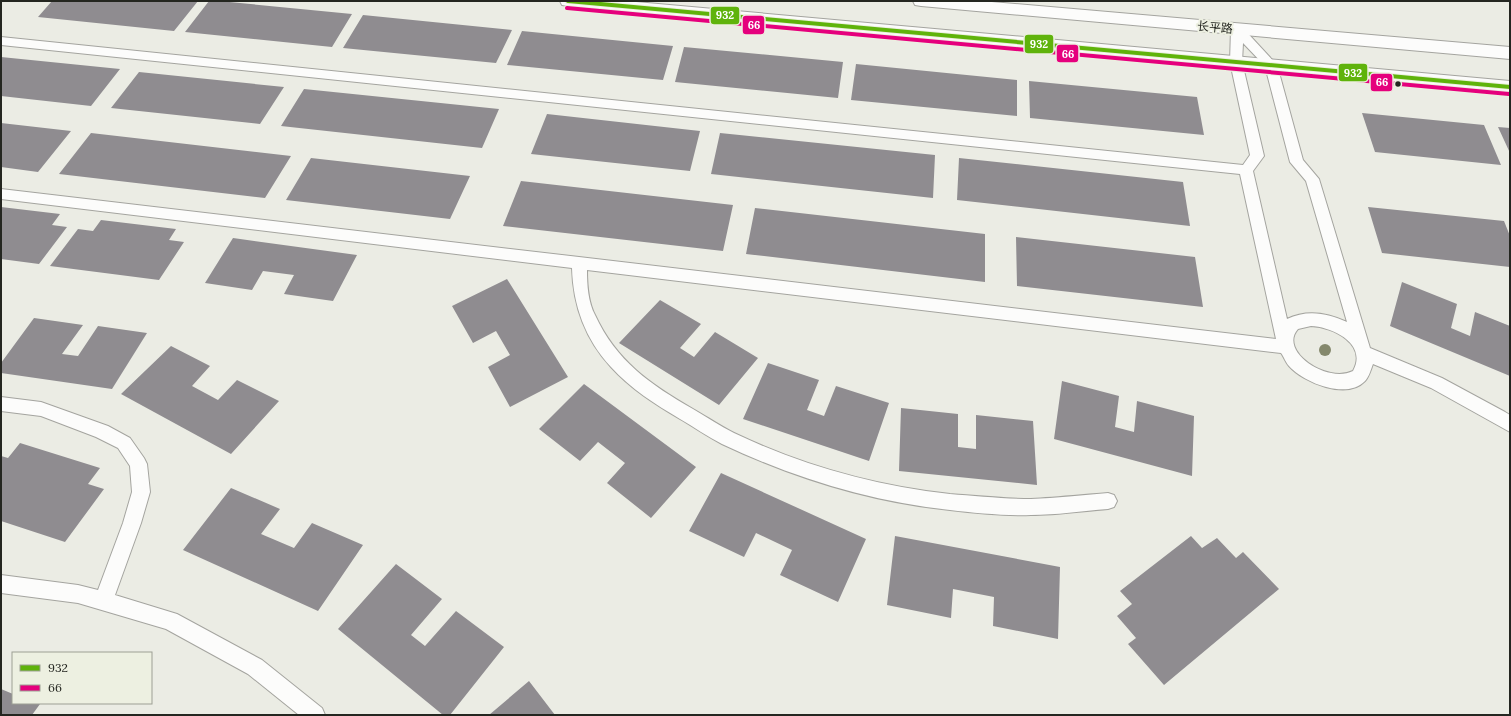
<svg xmlns="http://www.w3.org/2000/svg" width="1511" height="716" viewBox="0 0 1511 716" font-family="Lora,'Noto Sans SC',serif">
<style>
.building{fill:#8f8c90}
.lines{fill:none;stroke-linecap:round;stroke-linejoin:round}
.service-casing{stroke:#a4a49f;stroke-width:2}
.tertiary-casing{stroke:#a4a49f;stroke-width:2}
.service{fill:#fcfcfb;fill-rule:evenodd}
.tertiary{fill:#fcfcfb;fill-rule:evenodd}
.bus-1-casing{stroke:#edf0e1;stroke-width:6}
.bus-2-casing{stroke:#edf0e1;stroke-width:6}
.bus-1{stroke:#5fb30b;stroke-width:4}
.bus-2{stroke:#e5007d;stroke-width:4}
.tree{fill:#84886c}
.bus-dot{fill:#242620;stroke:#edf0e1;stroke-width:1.5}
.labels{text-anchor:middle;dominant-baseline:central;stroke-width:4;stroke-linejoin:round;paint-order:stroke}
.far-street-label{font-size:12px;fill:#242620;stroke:#edf0e1}
.line-badge{stroke:#edf0e1;stroke-width:1.5}
.badge-label{font-size:11px;text-anchor:middle;font-weight:bold;fill:#fff}
</style>
<rect width="100%" height="100%" fill="#ebece4"/>
<path class="building" d="M52,1H198L174,31L38,17Z
M209,1H219L352,14L332,47L185,32Z
M363,15L512,30L496,63L343,48Z
M522,31L673,46L663,80L507,65Z
M684,47L843,62L838,98L675,82Z
M1,57L120,69L91,106L1,96Z
M856,64L1017,80V116L851,100Z
M139,72L284,87L260,124L111,108Z
M1029,81L1197,97L1204,135L1030,118Z
M304,89L499,109L482,148L281,126Z
M1362,113L1484,125L1501,165L1375,152Z
M547,114L700,131L690,171L531,154Z
M1,123L71,131L38,172L1,167Z
M1498,127L1510,128V153Z
M91,133L291,156L265,198L59,174Z
M720,133L935,155L933,198L711,174Z
M311,158L470,176L450,219L286,200Z
M959,158L1183,182L1190,226L957,200Z
M521,181L733,205L723,251L503,226Z
M1,207L60,214L52,225L67,227L39,264L1,259Z
M1368,207L1504,221L1510,236V267L1382,253Z
M755,208L985,234V282L746,254Z
M101,220L176,229L169,240L184,242L159,280L50,266L78,229L93,231Z
M1016,237L1195,257L1203,307L1017,286Z
M233,238L357,255L333,301L284,294L294,275L263,271L252,290L205,283Z
M507,279L568,377L510,407L488,367L510,355L496,331L473,343L452,306Z
M1402,282L1457,304L1451,328L1470,336L1475,312L1510,326V376L1390,326Z
M660,300L701,324L680,348L694,357L715,332L758,358L719,405L619,343Z
M34,318L83,325L62,354L78,356L98,326L147,333L112,389L1,373V363Z
M171,346L210,366L192,386L218,400L237,380L279,401L231,454L121,394Z
M768,363L819,380L807,410L824,416L836,386L889,403L869,461L743,419Z
M1062,381L1119,396L1115,427L1134,432L1137,401L1194,416L1192,476L1054,439Z
M584,384L696,467L651,518L607,483L625,463L598,442L580,461L539,429Z
M901,408L958,414V447L976,449V415L1033,421L1037,485L899,471Z
M20,443L100,468L88,484L104,489L65,542L1,521V456L8,458Z
M721,473L866,539L838,602L780,575L792,550L756,533L744,557L689,531Z
M231,488L280,509L261,534L294,548L312,523L363,545L318,611L183,550Z
M895,536L1060,567L1058,639L993,626L994,597L953,589L951,618L887,605Z
M1191,536L1202,548L1217,538L1236,558L1243,552L1279,589L1164,685L1128,644L1136,638L1117,616L1132,604L1120,591Z
M396,564L442,599L411,635L425,646L456,611L504,647L450,715H443L338,629Z
M529,681L555,715H489Z
M1,689L13,694V703L40,704L32,715H1Z"/>
<g class="lines">
<g class="service-casing">
<path id="service" d="M1237,25L1241,26L1277,65L1303,160L1319,179L1370,348L1442,378L1505,412L1510,415V432L1431,388L1373,364C1371,369 1369,377 1365,381C1347,400 1304,383 1289,366C1286,363 1284,357 1281,353L587,270C587,285 588,302 595,315C616,361 651,385 693,409C707,417 720,426 734,433C801,465 876,486 950,494C975,496 1006,499 1031,499C1056,498 1082,495 1108,493L1114,495L1117,501L1114,507L1108,509C1082,511 1056,515 1031,515C1007,516 974,513 950,510C872,502 794,478 722,444C708,437 694,427 680,419C655,404 631,389 611,367C585,339 573,305 572,268L1,199V189L1276,339L1240,174L1,45V37L1243,165L1250,155L1230,62L1231,29L1233,26ZM1243,43L1265,66L1290,162L1306,181L1347,322C1328,313 1307,309 1287,319L1253,171L1264,156L1242,62ZM1311,326C1333,327 1368,344 1353,371C1327,384 1278,351 1298,329Z
M1,397L41,402L108,426L130,438L144,458L147,464L150,492L141,523L115,595L177,614L262,660L322,708L325,715H299L248,674L166,629L78,603L1,593V575L78,585L98,590L123,523L132,492L130,466L118,448L96,437L41,416L1,411Z"/>
</g>
<g class="tertiary-casing">
<path id="tertiary" d="M560,1H625L1510,81V93L568,6L562,5Z
M913,1H980L1510,47V59L921,6L915,5Z"/>
</g>
<use href="#service" class="service"/>
<use href="#tertiary" class="tertiary"/>
<g class="bus-1-casing">
<path id="bus-1" d="M568,1L1510,87"/>
</g>
<g class="bus-2-casing">
<path id="bus-2" d="M567,8L1509,94"/>
</g>
<use href="#bus-1" class="bus-1"/>
<use href="#bus-2" class="bus-2"/>
</g>
<circle class="tree" cx="1325" cy="350" r="6"/>
<circle class="bus-dot" cx="1398" cy="84" r="3.5"/>
<g class="labels">
<g class="far-street-label">
<text transform="translate(1215 27) rotate(5)">长平路</text>
</g>
</g>
<g class="line-badge">
<rect x="710" y="6" width="30" height="19" rx="4" fill="#5fb30b"/>
<rect x="742" y="15" width="23" height="20" rx="4" fill="#e5007d"/>
<rect x="1024" y="34" width="30" height="20" rx="4" fill="#5fb30b"/>
<rect x="1056" y="44" width="23" height="19" rx="4" fill="#e5007d"/>
<rect x="1338" y="63" width="30" height="19" rx="4" fill="#5fb30b"/>
<rect x="1370" y="73" width="23" height="19" rx="4" fill="#e5007d"/>
</g>
<g class="badge-label">
<text x="725" y="19">932</text>
<text x="754" y="29">66</text>
<text x="1039" y="48">932</text>
<text x="1068" y="58">66</text>
<text x="1353" y="77">932</text>
<text x="1382" y="86">66</text>
</g>
<rect width="1511" height="716" fill="none" stroke="#242620" stroke-width="4"/>
<rect x="12" y="652" width="140" height="52" fill="#edf0e1" stroke="#9d9f94"/>
<rect x="20" y="665" width="20" height="6" fill="#5fb30b" stroke="#9d9f94"/>
<text x="48" y="672" font-size="12" fill="#242620">932</text>
<rect x="20" y="685" width="20" height="6" fill="#e5007d" stroke="#9d9f94"/>
<text x="48" y="692" font-size="12" fill="#242620">66</text>
</svg>
